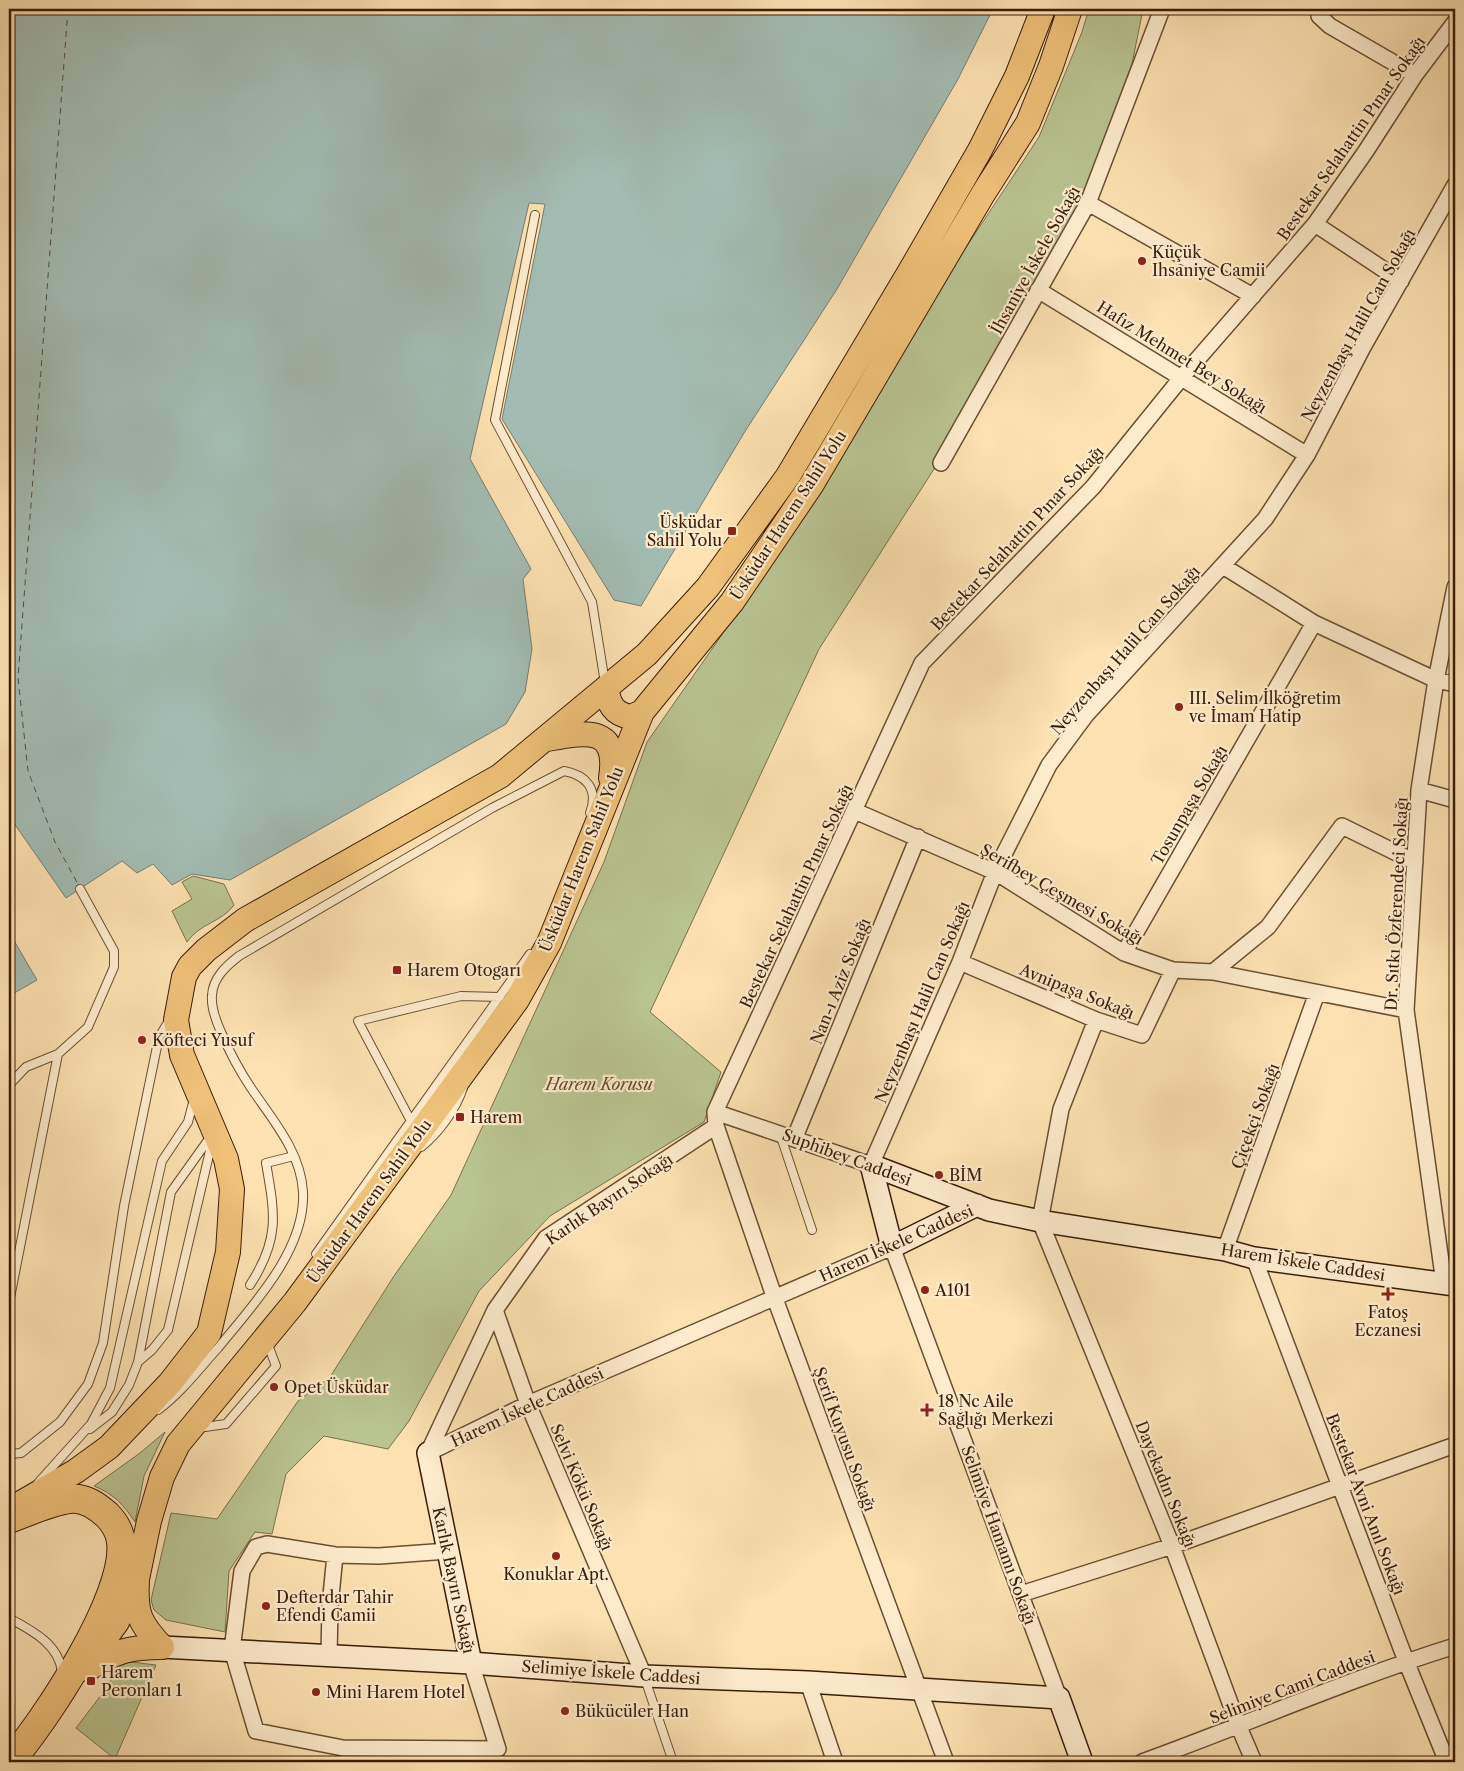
<svg xmlns="http://www.w3.org/2000/svg" width="1464" height="1771" viewBox="0 0 1464 1771" font-family="'Libre Caslon Text',serif">
<style>
.green{fill:#b9c491;stroke:#7a704c}
.water{fill:#a2bcb3;stroke:#787c6f}
.lines{fill:none;stroke-linecap:round;stroke-linejoin:round}
.ferry{stroke:#594c3b;stroke-width:1;stroke-dasharray:6 5;stroke-linecap:butt}
.lane-casing{stroke:#6b4e32;stroke-width:10}
.street-casing{stroke:#6b4e32;stroke-width:18}
.secondary-casing{stroke:#3a1c08;stroke-width:24}
.primary-casing{stroke:#3a1c08;stroke-width:26}
.highway-casing{stroke:#3a1c08;stroke-width:30}
.lane{stroke:#feeccd;stroke-width:8}
.street{stroke:#feeccd;stroke-width:15}
.secondary{stroke:#feeccd;stroke-width:21}
.primary{stroke:#efc179;stroke-width:24}
.highway{stroke:#efc179;stroke-width:28}
.poi-dot{fill:#8f2418;stroke:#feeccd;stroke-width:2}
.labels{text-anchor:middle;dominant-baseline:central;stroke-width:4.5;stroke-linejoin:round;paint-order:stroke}
.street-label{font-size:16px;fill:#3a1c08;stroke:#feeccd}
.poi-label{font-size:16px;fill:#3a1c08;stroke:#feeccd;text-anchor:start}
.park-label{font-size:16px;font-style:italic;fill:#604e31;stroke:#feeccd}
</style>
<rect width="100%" height="100%" fill="#fee2b2"/>
<filter id="stains"><feTurbulence type="fractalNoise" baseFrequency=".004" numOctaves="4"/><feColorMatrix values="0 0 0 0 .2 0 0 0 0 .09 0 0 0 0 .02 0 0 0 .5 -.17"/></filter>
<radialGradient id="worn" r=".72"><stop offset=".6" stop-color="#630" stop-opacity="0"/><stop offset="1" stop-color="#630" stop-opacity=".3"/></radialGradient>
<path class="green" d="M1089,9H1143L1132,64L1080,205L934,469L819,649L650,1012L721,1072L704,1122L550,1216L479,1291L409,1421L388,1449L324,1436L286,1474L272,1534L255,1532L229,1571L225,1632L166,1620L154,1610L151,1600L171,1513L217,1519L298,1401L330,1377L394,1276L451,1195L604,862L647,742L742,606L955,264L1039,137L1082,32Z
M193,876L224,884L234,905C222,922 200,923 187,942L172,911L192,899L182,882Z
M165,1432L144,1476L135,1522C124,1505 114,1494 94,1486L140,1453Z
M123,1661L156,1665L115,1759L76,1728L102,1694Z"/>
<path class="water" d="M9,9H993L958,79L837,289L744,433L641,606L614,600L502,419L545,204L529,203L470,459L531,569L523,579L532,649L525,692L506,724L230,880L192,874L172,885L153,864L137,873L122,861L66,898L9,816Z
M9,932L37,980L9,996Z"/>
<g class="lines">
<path class="ferry" d="M68,9L18,678L28,771L55,842L79,886"/>
<g class="lane-casing">
<path id="lane" d="M535,215L495,420L592,602L605,683
M9,1092L10,1084L26,1067L58,1054L88,1027L114,967V951L80,889
M411,1121L358,1021L461,996L500,997
M780,1134L812,1230
M421,1147C439,1133 456,1109 463,1088
M316,1254L530,954
M250,1285C280,1239 275,1214 266,1163L294,1156
M9,1303L58,1054
M138,1362L152,1350L168,1330L212,1142
M158,1410C181,1393 199,1369 218,1348C252,1306 306,1250 303,1192C301,1152 272,1119 251,1088C239,1070 229,1051 221,1032C216,1021 211,1007 212,995C213,978 226,966 239,956L492,808L564,771C586,775 599,789 590,813
M198,1428L226,1424L276,1366L267,1342
M90,1429L112,1412L129,1385L138,1362L171,1192L211,1136
M9,1454L21,1453L60,1422L88,1384L103,1343L124,1206L159,1037L170,1019
M38,1483L91,1424L110,1388L162,1161L188,1122L194,1099
M9,1618C31,1630 59,1644 62,1672
M645,1679L673,1762"/>
</g>
<g class="street-casing">
<path id="street" d="M1318,9L1319,16L1330,26L1415,75
M1088,203L1253,296
M1315,224L1401,281
M1038,290L1307,455
M941,463L1088,203L1162,9
M1223,566L1314,623L1436,680L1455,684
M1419,790L1455,800
M855,811L995,872L1124,953L1173,970L1213,972L1406,1010
M1124,953L1314,623
M960,962L1096,1020L1142,1035L1173,970
M1213,972L1268,927L1342,826L1415,862
M1096,1020L1061,1109L1040,1221L1172,1546L1239,1727L1254,1762
M715,1112L871,1165L960,962L995,872L1049,765L1086,715L1265,519L1307,455L1363,347L1455,185
M716,1126L774,1296L946,1762
M795,1137L918,837
M1225,1250L1317,993
M1254,1258L1406,1661L1447,1762
M1444,1283L1406,1010L1419,790L1436,680L1455,587
M495,1310L528,1404L644,1676
M428,1453L495,1310L546,1238L716,1126L715,1112L922,663L1093,487L1182,377L1315,224L1366,151L1415,75L1455,22
M428,1453L528,1404L892,1247L1059,1698
M448,1551L379,1556L335,1555L267,1544L256,1547L242,1571L232,1650L256,1731L343,1748L498,1749L471,1663
M1021,1594L1172,1546L1455,1445
M329,1656L330,1606L335,1555
M808,1682L835,1762
M1142,1762C1247,1724 1349,1679 1455,1646"/>
</g>
<g class="secondary-casing">
<path id="secondary" d="M871,1165L989,1210L1040,1221L1225,1250L1254,1258L1455,1285
M871,1165L892,1247L977,1205
M428,1453L471,1663
M162,1647L471,1663L644,1676L808,1682L1059,1698L1082,1762"/>
</g>
<g class="primary-casing">
<path id="primary" d="M606,688C609,704 613,714 631,717L642,712
M547,739C586,732 619,725 611,778
M9,1510L76,1471L109,1447L170,1383L209,1333L228,1252L232,1189L226,1159L182,1055L176,1020L184,977L190,966L206,950L245,920L500,776L647,654L708,587L788,476L909,273L980,150L1017,76L1043,9
M137,1581C135,1614 140,1624 162,1647
M90,1659L117,1622L137,1579L149,1521L162,1477L178,1444L295,1302L517,1000L549,943L642,712L732,602L812,484L983,194L1028,123L1051,66L1070,9
M88,1669C115,1651 130,1647 162,1647"/>
</g>
<g class="highway-casing">
<path id="highway" d="M9,1519C28,1512 49,1502 70,1499C85,1497 97,1506 107,1515C114,1522 120,1532 121,1542C128,1595 45,1722 9,1762"/>
</g>
<use href="#lane" class="lane"/>
<use href="#street" class="street"/>
<use href="#secondary" class="secondary"/>
<use href="#primary" class="primary"/>
<use href="#highway" class="highway"/>
</g>
<g class="poi-dot">
<circle cx="1142" cy="261" r="5"/>
<rect x="727" y="526" width="10" height="10" rx="2.5"/>
<circle cx="1179" cy="707" r="5"/>
<rect x="392" y="965" width="10" height="10" rx="2.5"/>
<circle cx="142" cy="1040" r="5"/>
<rect x="455" y="1112" width="10" height="10" rx="2.5"/>
<circle cx="939" cy="1175" r="5"/>
<circle cx="925" cy="1290" r="5"/>
<path d="M1385.5 1286.5h5v5h5v5h-5v5h-5v-5h-5v-5h5z"/>
<circle cx="274" cy="1387" r="5"/>
<path d="M924.5 1402.5h5v5h5v5h-5v5h-5v-5h-5v-5h5z"/>
<circle cx="556" cy="1556" r="5"/>
<circle cx="266" cy="1606" r="5"/>
<rect x="86" y="1676" width="10" height="10" rx="2.5"/>
<circle cx="316" cy="1692" r="5"/>
<circle cx="565" cy="1711" r="5"/>
</g>
<g class="labels">
<g class="street-label">
<text transform="translate(1351 138) rotate(-55)">Bestekar Selahattin Pınar Sokağı</text>
<text transform="translate(1035 260) rotate(-61)">İhsaniye İskele Sokağı</text>
<text transform="translate(1358 325) rotate(-61)">Neyzenbaşı Halil Can Sokağı</text>
<text transform="translate(1182 357) rotate(32)">Hafız Mehmet Bey Sokağı</text>
<text transform="translate(788 515) rotate(-57)">Üsküdar Harem Sahil Yolu</text>
<text transform="translate(1017 538) rotate(-47)">Bestekar Selahattin Pınar Sokağı</text>
<text transform="translate(1125 650) rotate(-49)">Neyzenbaşı Halil Can Sokağı</text>
<text transform="translate(1189 805) rotate(-60)">Tosunpaşa Sokağı</text>
<text transform="translate(581 859) rotate(-68)">Üsküdar Harem Sahil Yolu</text>
<text transform="translate(1062 894) rotate(30)">Şerifbey Çeşmesi Sokağı</text>
<text transform="translate(796 896) rotate(-65)">Bestekar Selahattin Pınar Sokağı</text>
<text transform="translate(1396 904) rotate(-87)">Dr. Sıtkı Özferendeci Sokağı</text>
<text transform="translate(840 981) rotate(-68)">Nan-ı Aziz Sokağı</text>
<text transform="translate(1077 991) rotate(22)">Avnipaşa Sokağı</text>
<text transform="translate(922 1002) rotate(-67)">Neyzenbaşı Halil Can Sokağı</text>
<text transform="translate(1255 1116) rotate(-70)">Çiçekçi Sokağı</text>
<text transform="translate(847 1157) rotate(20)">Suphibey Caddesi</text>
<text transform="translate(609 1199) rotate(-34)">Karlık Bayırı Sokağı</text>
<text transform="translate(369 1201) rotate(-54)">Üsküdar Harem Sahil Yolu</text>
<text transform="translate(896 1243) rotate(-24)">Harem İskele Caddesi</text>
<text transform="translate(1303 1262) rotate(9)">Harem İskele Caddesi</text>
<text transform="translate(527 1407) rotate(-25)">Harem İskele Caddesi</text>
<text transform="translate(845 1439) rotate(70)">Şerif Kuyusu Sokağı</text>
<text transform="translate(1166 1484) rotate(68)">Dayekadın Sokağı</text>
<text transform="translate(582 1487) rotate(67)">Selvi Kökü Sokağı</text>
<text transform="translate(1366 1504) rotate(69)">Bestekar Avni Anıl Sokağı</text>
<text transform="translate(999 1535) rotate(70)">Selimiye Hamamı Sokağı</text>
<text transform="translate(454 1580) rotate(78)">Karlık Bayırı Sokağı</text>
<text transform="translate(611 1672) rotate(4)">Selimiye İskele Caddesi</text>
<text transform="translate(1292 1687) rotate(-21)">Selimiye Cami Caddesi</text>
</g>
<g class="poi-label">
<text x="1152" y="252">Küçük<tspan x="1152" dy="18">Ihsaniye Camii</tspan></text>
<text x="722" y="522" text-anchor="end">Üsküdar<tspan x="722" dy="18">Sahil Yolu</tspan></text>
<text x="1189" y="698">III. Selim İlköğretim<tspan x="1189" dy="18">ve İmam Hatip</tspan></text>
<text x="407" y="970">Harem Otogarı</text>
<text x="152" y="1040">Köfteci Yusuf</text>
<text x="470" y="1117">Harem</text>
<text x="949" y="1175">BİM</text>
<text x="935" y="1290">A101</text>
<text x="1388" y="1312" text-anchor="middle">Fatoş<tspan x="1388" dy="18">Eczanesi</tspan></text>
<text x="284" y="1387">Opet Üsküdar</text>
<text x="938" y="1401">18 Nc Aile<tspan x="938" dy="18">Sağlığı Merkezi</tspan></text>
<text x="556" y="1574" text-anchor="middle">Konuklar Apt.</text>
<text x="276" y="1597">Defterdar Tahir<tspan x="276" dy="18">Efendi Camii</tspan></text>
<text x="101" y="1672">Harem<tspan x="101" dy="18">Peronları 1</tspan></text>
<text x="326" y="1692">Mini Harem Hotel</text>
<text x="575" y="1711">Bükücüler Han</text>
</g>
<g class="park-label">
<text x="599" y="1084">Harem Korusu</text>
</g>
</g>
<rect width="1464" height="1771" fill="none" stroke="#fee2b2" stroke-width="30"/>
<rect x="10" y="10" width="1444" height="1751" fill="none" stroke="#3a1c08" stroke-width="2.5"/>
<rect x="15" y="15" width="1434" height="1741" fill="none" stroke="#3a1c08"/>
<rect width="100%" height="100%" filter="url(#stains)"/>
<rect width="100%" height="100%" fill="url(#worn)"/>
</svg>
